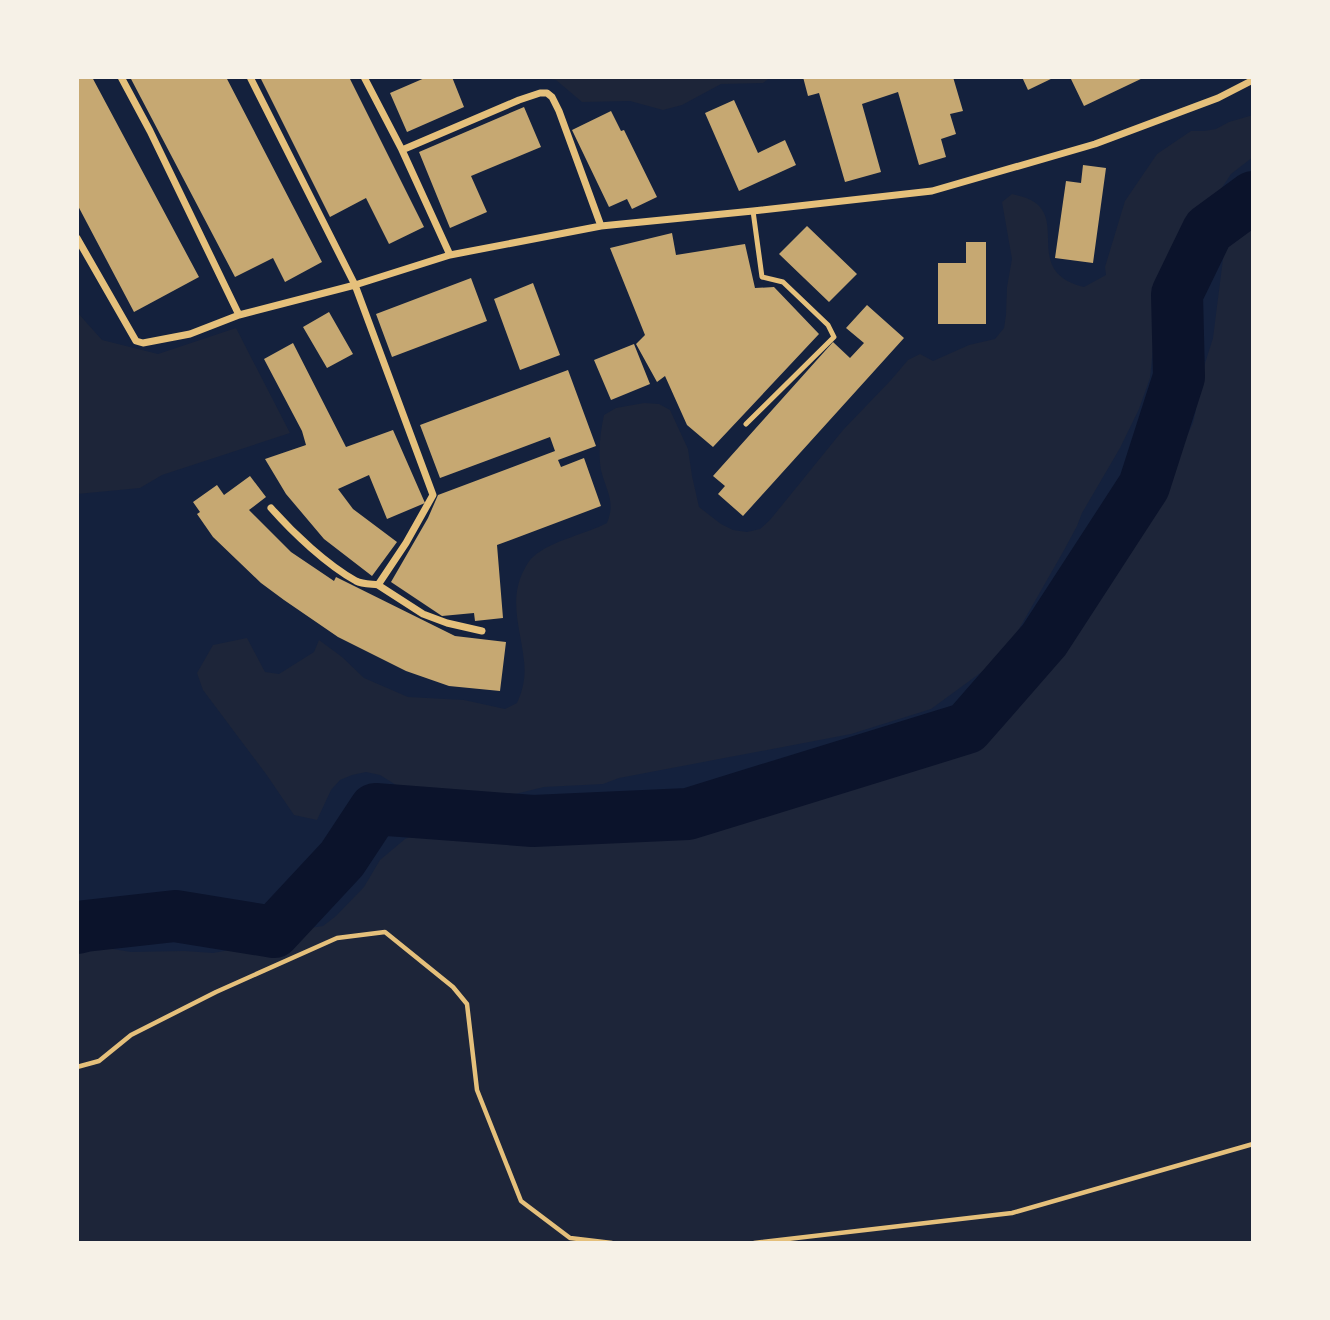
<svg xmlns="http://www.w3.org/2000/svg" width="1330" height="1320" viewBox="0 0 1330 1320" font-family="Georgia,serif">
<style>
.green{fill:#1d2539}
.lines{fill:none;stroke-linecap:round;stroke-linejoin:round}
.river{stroke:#0b132b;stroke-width:52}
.building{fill:#c6a872}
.path{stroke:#e5c07b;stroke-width:4.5}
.service{stroke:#e5c07b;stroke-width:5}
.minor{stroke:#e5c07b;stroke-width:7}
</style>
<rect width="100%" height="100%" fill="#14213d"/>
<path class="green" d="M498,77H771L763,83L721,84L682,105L663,110L630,101L582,102L556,80L540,77L520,79Z
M1253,115V157L1231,174L1181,250L1169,276L1153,349L1150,378L1139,409L1120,448L1082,513L1077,526L1063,552L1019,629L1012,641L983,671L931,709L851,734L619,778L603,784L544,787L503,797L457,794L444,798L432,799L404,790L380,775L366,772L352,775L340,780L331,790L317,820L294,815L266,774L203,690L197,673L213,645L247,638L265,672L279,674L314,652L319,640L342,657L364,678L408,697L464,700L505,709L517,703C523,690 526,676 524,661C521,630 508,600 524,570C526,566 529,560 533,557C550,541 586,534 607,523C616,501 606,491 601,470C598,453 600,433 604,415L616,408L644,403L659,404L670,410L688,449L692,476L699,507L721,524L733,530L747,532L760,529L770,520L843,430L891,380L908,360L920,354L933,361L969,345L995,339L1004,328L1006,315L1007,287L1012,259L1002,202L1012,194C1020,196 1030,198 1037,204C1063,226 1026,273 1084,287L1106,275L1105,267L1125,201L1157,154L1191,131H1204L1216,129L1229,122Z
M1253,218V1243H77V951L89,945L131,952L184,951L213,953L241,948L254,942L285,932L323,926L336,916L364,887L380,860L405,839L437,826L536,834L656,836L779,802L843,786L905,774L931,765L956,749L1039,668L1092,598L1103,587L1156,500L1193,423L1196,409L1195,395L1213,338L1224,251Z
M77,312L102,340L158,354L236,328L290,433L162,475L140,488L77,494Z"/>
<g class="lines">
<path class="river" d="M77,928L85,926L175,916L274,932L342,859L375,809L533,821L688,814L967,728L1044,640L1144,486L1179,377L1177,294L1208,230L1253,197"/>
</g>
<path class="building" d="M77,77H92L199,277L134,312L77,204Z
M130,77H179V78L226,77L322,262L285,282L273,258L235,277Z
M260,77H349L424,227L389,244L366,198L330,217Z
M427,77H452L464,107L407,132L390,93Z
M803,77H953L963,111L950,114L956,134L941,139L946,157L919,165L898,92L862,104L881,172L845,182L819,93L808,96Z
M1022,77H1055L1028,90Z
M1070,77H1145L1084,106Z
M734,100L758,153L785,140L796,165L739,191L705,113Z
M524,107L541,147L471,176L487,212L450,228L419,152Z
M611,111L621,131L624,130L657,197L632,209L627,199L609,207L572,130Z
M1083,165L1106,168L1093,263L1055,258L1066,181L1081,183Z
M807,226L857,274L829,302L779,254Z
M672,233L676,255L745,244L755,288L774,287L819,334L713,447L687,425L665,376L657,382L636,344L645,335L610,248Z
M966,242H986V324H938V263H966Z
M471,278L487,321L392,357L376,314Z
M533,283L560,355L520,370L494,299Z
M867,305L904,338L743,516L718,494L725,486L713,476L833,342L850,358L864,343L846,328Z
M329,312L353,354L327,368L303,327Z
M293,343L346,447L393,430L425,503L387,519L369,475L338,489L353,509L397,542L372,576L324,539L286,494L265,459L306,445L302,431L264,359Z
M634,344L650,384L611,400L594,360Z
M568,370L596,446L558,460L561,467L584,458L601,506L497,545L503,618L475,621L474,613L442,616L391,582L428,518L438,495L555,451L550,437L440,478L420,425Z
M250,476L266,497L249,510L291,552L334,581L336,577L455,636L506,642L500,691L449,686L406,671L338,637L284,600L261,583L213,537L197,514L200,512L193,502L217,485L224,495Z"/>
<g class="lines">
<path class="path" d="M77,1067L99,1061L131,1035L216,992L337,938L385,932L453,987L467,1004L477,1090L521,1201L570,1238L612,1243
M754,1243L1012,1213L1253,1144"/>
<path class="service" d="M746,424L834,337L828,325L783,282L762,277L753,211"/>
<path class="minor" d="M121,77L150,131L239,315
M250,77L355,285L433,495L406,543L378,585C371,584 362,584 356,581C327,565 293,533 271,508
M364,77L402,150L450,255
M402,150L519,100L540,93H547L552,97L559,111L601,226
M77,238L136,341L143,343L190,334L239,315L355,285L450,255L601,226L753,211L932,191L1095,144L1218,98L1253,80
M378,585L423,614L447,623L482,631"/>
</g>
<rect width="1330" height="1320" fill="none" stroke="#f6f1e7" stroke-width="158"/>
</svg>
